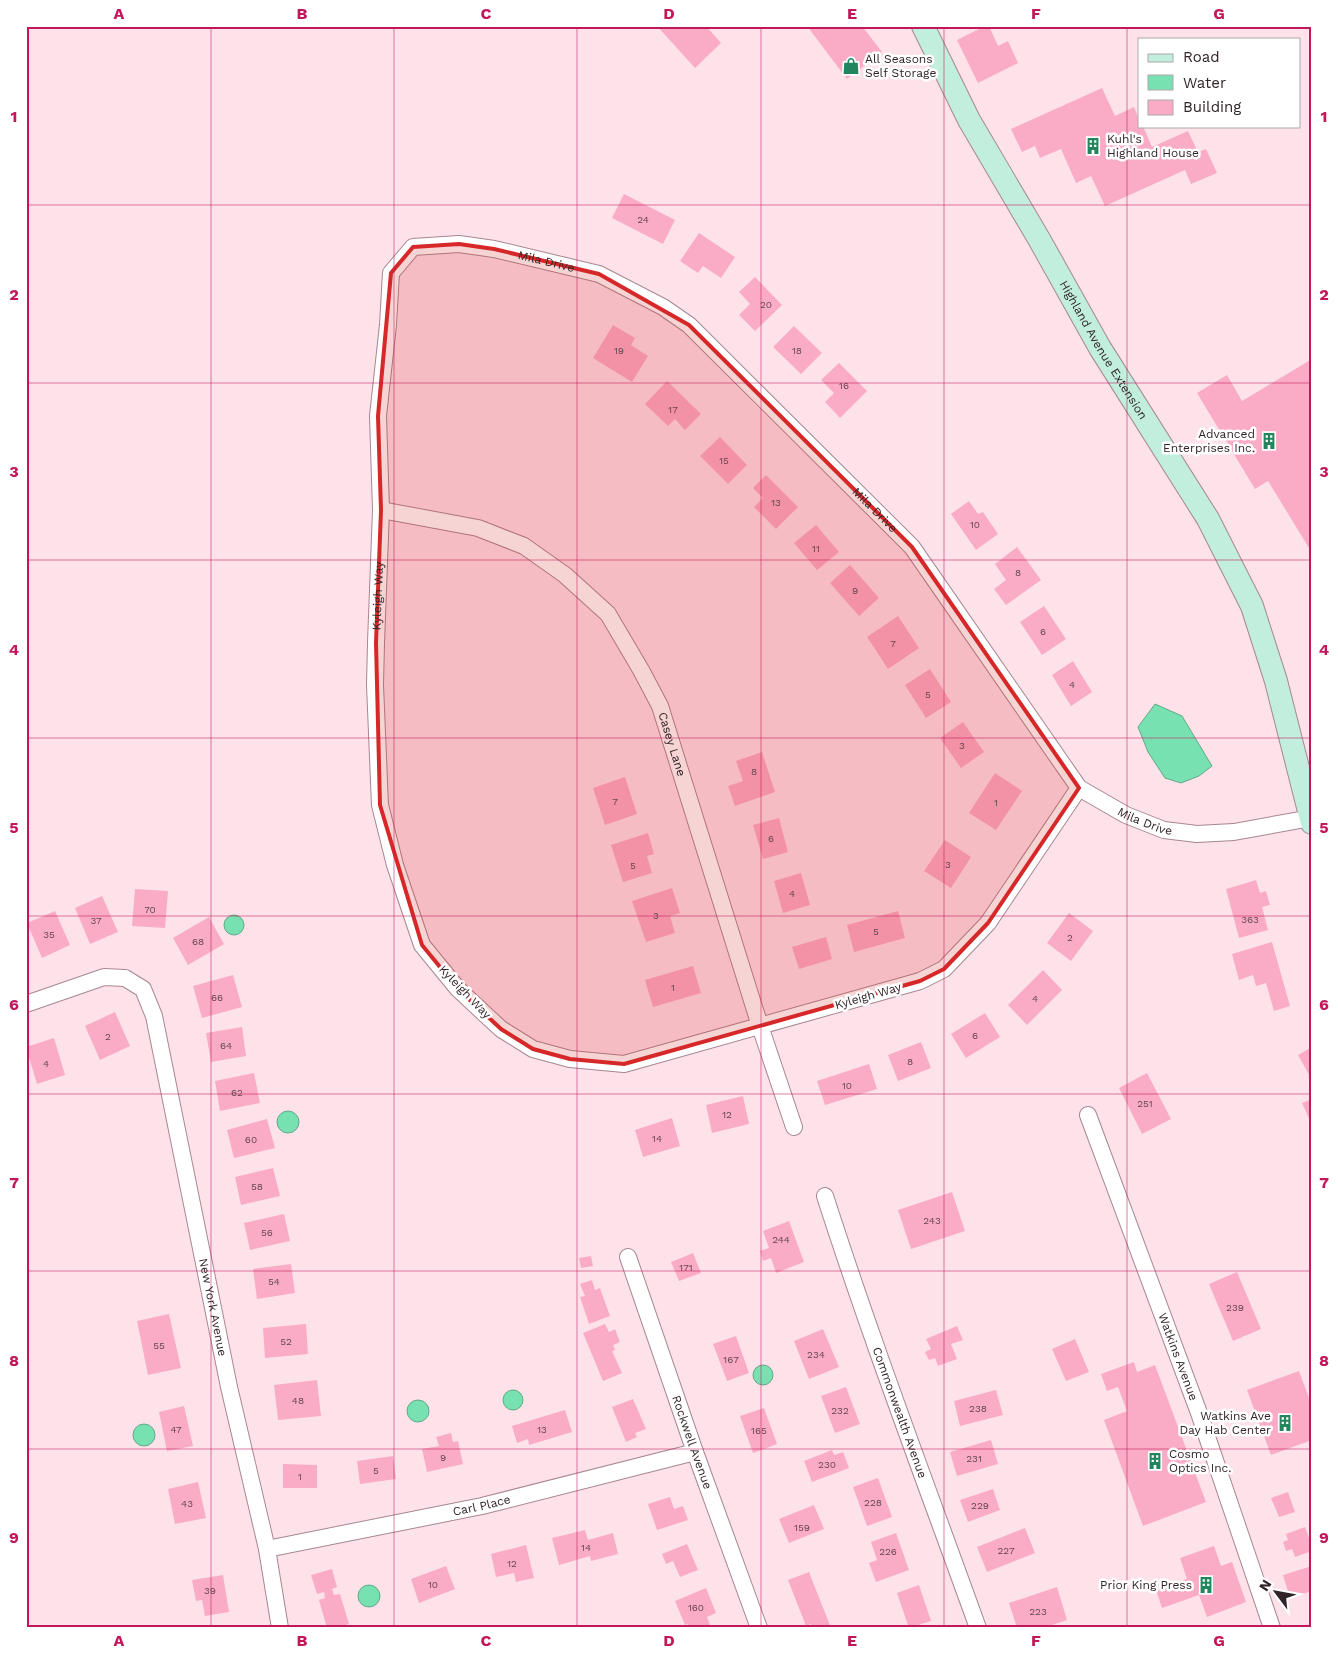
<svg xmlns="http://www.w3.org/2000/svg" width="1338" height="1654" viewBox="0 0 1338 1654" font-family="'Work Sans',sans-serif">
<style>
.water{fill:#78e1b1;stroke:#63a888}
.building{fill:#faacc6}
.lines{fill:none;stroke-linecap:round;stroke-linejoin:round}
.street-casing{stroke:#a78791;stroke-width:18}
.secondary-casing{stroke:#a78791;stroke-width:24}
.street{stroke:#fff;stroke-width:16}
.secondary{stroke:#c2eedd;stroke-width:22}
.marked{fill:#d62828;fill-opacity:0.2;stroke:#d62828;stroke-width:4;stroke-linejoin:round}
.grid{fill:none;stroke:#c2185b;stroke-width:1;stroke-opacity:0.55}
.labels{text-anchor:middle;dominant-baseline:central;stroke-width:5;stroke-linejoin:round;paint-order:stroke}
.number-label{font-size:10px;fill:#634650}
.poi-label{font-size:12px;fill:#312428;stroke:#fff;text-anchor:start}
.street-label{font-size:12px;fill:#312428;stroke:#fff}
.neatline{fill:none;stroke:#c2185b;stroke-width:2}
.grid-label{font-size:16px;text-anchor:middle;font-weight:bold;fill:#c2185b}
</style>
<rect width="100%" height="100%" fill="#fee2ea"/>
<path class="water" d="M1155,704L1182,716L1212,766L1199,776L1181,783L1165,778L1148,752L1138,727Z
M224 925a10 10 0 1 1 20 0a10 10 0 1 1-20 0Z
M277 1122a11 11 0 1 1 22 0a11 11 0 1 1-22 0Z
M753 1375a10 10 0 1 1 20 0a10 10 0 1 1-20 0Z
M503 1400a10 10 0 1 1 20 0a10 10 0 1 1-20 0Z
M407 1411a11 11 0 1 1 22 0a11 11 0 1 1-22 0Z
M133 1435a11 11 0 1 1 22 0a11 11 0 1 1-22 0Z
M358 1596a11 11 0 1 1 22 0a11 11 0 1 1-22 0Z"/>
<path class="building" d="M657,26H706L721,43L695,68Z
M807,26H862L882,52L847,79Z
M985,26H989L998,46L1008,41L1018,63L978,83L957,40Z
M1102,88L1115,116L1134,107L1139,119V126H1143L1152,147L1188,131L1198,152L1206,149L1217,173L1191,184L1185,170L1105,206L1091,176L1076,183L1061,149L1040,158L1035,146L1022,152L1011,129Z
M624,194L675,220L663,244L612,218Z
M699,233L735,257L721,278L703,266L698,273L680,261Z
M755,277L782,305L755,331L739,315L750,304L739,292Z
M613,325L635,338L631,345L648,356L632,382L593,358Z
M794,326L822,353L801,374L773,347Z
M1312,359V553L1268,481L1255,489L1197,393L1227,375L1242,401Z
M839,363L867,391L840,418L825,402L834,393L821,380Z
M667,381L701,414L685,430L675,419L668,426L645,404Z
M720,437L747,465L728,484L700,456Z
M766,475L798,507L776,529L754,507L763,498L753,488Z
M969,501L978,514L983,512L998,534L976,550L951,514Z
M816,525L839,552L817,570L794,543Z
M1017,547L1041,580L1006,605L994,589L1006,580L995,564Z
M850,565L879,598L859,616L830,583Z
M1044,606L1066,639L1042,655L1020,622Z
M898,616L919,648L888,669L867,637Z
M1073,661L1092,692L1071,706L1052,675Z
M930,669L951,702L926,718L905,685Z
M963,722L984,752L961,768L940,738Z
M762,752L775,792L735,806L728,786L743,781L736,761Z
M995,773L1022,791L996,830L969,813Z
M625,777L637,814L605,825L593,788Z
M779,818L788,852L763,859L753,825Z
M648,833L654,854L647,856L652,873L623,882L611,845Z
M945,840L971,857L951,888L924,871Z
M801,873L810,905L783,913L774,881Z
M1256,880L1260,893L1266,891L1270,905L1262,907L1268,930L1239,938L1226,889Z
M672,888L680,913L670,916L675,933L646,942L632,901Z
M135,889L168,891L165,928L132,926Z
M102,896L118,932L90,944L75,908Z
M55,911L70,945L42,958L27,923Z
M898,911L905,938L854,952L847,925Z
M1069,913L1093,931L1071,961L1047,943Z
M209,917L224,944L188,965L173,938Z
M826,937L832,959L799,969L792,947Z
M1272,942L1290,1006L1274,1011L1266,983L1256,986L1253,975L1239,980L1232,954Z
M693,966L701,993L653,1007L645,980Z
M1043,970L1062,990L1027,1025L1008,1005Z
M233,975L242,1007L202,1018L193,986Z
M115,1012L130,1046L100,1060L85,1026Z
M985,1013L1000,1037L966,1058L951,1034Z
M242,1027L246,1056L211,1062L206,1033Z
M54,1038L65,1075L37,1084L26,1047Z
M921,1042L931,1068L898,1081L888,1055Z
M1312,1047V1080L1298,1055Z
M869,1064L877,1089L825,1105L817,1081Z
M254,1073L260,1103L220,1111L215,1081Z
M1147,1073L1171,1119L1142,1134L1119,1088Z
M743,1096L749,1124L712,1133L706,1105Z
M1312,1099V1125L1302,1103Z
M672,1118L680,1146L643,1157L635,1130Z
M267,1119L275,1148L234,1158L227,1130Z
M273,1168L280,1196L241,1205L235,1177Z
M952,1192L965,1231L911,1249L898,1210Z
M284,1214L290,1241L250,1250L244,1223Z
M789,1221L804,1262L776,1273L771,1258L763,1261L760,1251L769,1248L763,1231Z
M693,1253L701,1273L679,1281L671,1262Z
M591,1256L593,1266L581,1268L579,1258Z
M291,1264L295,1293L257,1299L253,1269Z
M1237,1272L1261,1329L1233,1341L1209,1284Z
M592,1280L595,1290L600,1288L610,1316L589,1324L580,1297L585,1296L580,1284Z
M169,1314L181,1368L148,1375L137,1321Z
M306,1324L308,1354L265,1358L263,1328Z
M605,1324L609,1332L615,1329L620,1342L613,1345L615,1350L612,1351L622,1373L603,1381L583,1333Z
M957,1326L963,1340L951,1344L957,1359L938,1366L935,1358L929,1360L925,1352L931,1349L926,1339Z
M823,1329L839,1367L809,1379L794,1341Z
M736,1336L749,1373L727,1381L713,1344Z
M1075,1339L1089,1372L1066,1381L1052,1349Z
M1134,1362L1137,1372L1155,1365L1206,1502L1143,1526L1104,1420L1127,1411L1118,1387L1107,1391L1101,1374Z
M1299,1371L1312,1406V1440L1271,1455L1247,1390Z
M317,1380L321,1416L278,1420L274,1385Z
M846,1387L860,1424L835,1433L821,1396Z
M996,1390L1003,1415L960,1426L954,1401Z
M633,1399L646,1429L635,1433L637,1437L626,1442L612,1407Z
M184,1406L193,1446L167,1451L159,1412Z
M764,1408L777,1444L753,1453L740,1416Z
M565,1410L572,1432L529,1445L528,1439L517,1443L512,1426Z
M451,1433L453,1442L458,1441L463,1464L427,1472L422,1449L439,1446L436,1437Z
M991,1440L998,1464L957,1476L950,1452Z
M832,1450L834,1455L843,1452L849,1468L812,1482L804,1461Z
M393,1456L396,1479L360,1484L357,1461Z
M283,1464L317,1465V1488H283Z
M878,1478L892,1517L867,1526L853,1487Z
M198,1482L206,1518L175,1524L168,1489Z
M993,1489L1000,1510L968,1522L960,1500Z
M1288,1492L1295,1512L1279,1517L1271,1498Z
M670,1497L674,1509L683,1506L688,1520L657,1530L648,1504Z
M814,1505L824,1529L789,1543L779,1519Z
M1305,1527L1312,1546V1551L1295,1557L1292,1549L1286,1551L1283,1542L1288,1540L1286,1534Z
M1025,1528L1035,1553L987,1572L977,1547Z
M585,1530L588,1540L613,1533L618,1554L591,1561L590,1556L559,1565L552,1538Z
M896,1533L909,1570L876,1582L869,1563L877,1560L871,1542Z
M687,1544L698,1570L680,1577L673,1561L666,1564L662,1554Z
M526,1545L534,1578L516,1582L514,1573L496,1577L491,1554Z
M1214,1546L1221,1566L1232,1562L1246,1602L1207,1617L1199,1595L1162,1608L1156,1590L1187,1579L1180,1558Z
M446,1566L455,1589L419,1603L411,1579Z
M1312,1566V1591L1290,1598L1283,1575Z
M332,1569L337,1587L332,1589L334,1595L340,1594L349,1624L336,1628H327L319,1600L325,1598L324,1592L317,1594L311,1575Z
M809,1572L831,1628H812L811,1624L806,1626L788,1580Z
M223,1575L229,1612L205,1616L202,1600L196,1601L192,1580Z
M919,1585L931,1621L909,1628L897,1593Z
M1057,1587L1067,1620L1043,1628H1017L1009,1603Z
M706,1588L716,1613L707,1617L711,1628H689L688,1624L685,1625L675,1601Z"/>
<g class="lines">
<g class="street-casing">
<g id="street">
<path id="s1" d="M381,510L478,528L524,546L565,575L608,614L641,670L660,706L760,1026L794,1127"/>
<path id="s2" d="M1079,788L988,923L944,969L920,981L624,1064L570,1059L533,1049L501,1029L458,989L422,945L395,865L380,805L375,685L376,643L381,510L378,416L388,325L391,273L413,247L459,244L494,249L599,274L663,307L689,325L912,547L1079,788L1126,815L1164,830L1197,834L1234,832L1311,818"/>
<path id="s3" d="M26,1004L104,977L125,978L143,989L154,1016L229,1387L267,1549L280,1628"/>
<path id="s4" d="M1088,1115L1199,1413L1272,1628"/>
<path id="s5" d="M825,1196C872,1342 926,1484 978,1628"/>
<path id="s6" d="M628,1257L695,1452L759,1628"/>
<path id="s7" d="M267,1549L482,1506L695,1452"/>
</g>
</g>
<g class="secondary-casing">
<g id="secondary">
<path id="s8" d="M923,26L969,120L1039,239L1100,348L1208,519L1252,606L1276,681L1312,823"/>
</g>
</g>
<use href="#street" class="street"/>
<use href="#secondary" class="secondary"/>
</g>
<path class="marked" d="M459,244L494,249L599,274L689,325L912,547L1079,788L988,923L944,969L920,981L624,1064L570,1059L533,1049L501,1029L458,989L422,945L380,805L376,643L381,510L378,416L391,273L413,247Z"/>
<path class="grid" d="M211,26V1628M394,26V1628M577,26V1628M761,26V1628M944,26V1628M1127,26V1628M26,205H1312M26,383H1312M26,560H1312M26,738H1312M26,916H1312M26,1094H1312M26,1271H1312M26,1449H1312"/>
<defs>
<g id="shop-bare" transform="scale(1.35)"><path d="M-5-2.5h2.3a2.7 3.5 0 0 1 5.4 0H5L5.5 6h-11ZM-1.5-2.5h3a1.5 2.3 0 0 0-3 0Z" fill="#22855e" stroke="#fff" stroke-width="2.5" paint-order="stroke"/></g>
<g id="building-bare" transform="scale(1.35)"><path d="M-4-6H4V6H1V3H-1V6H-4ZM-2.5-4.3h1.7v1.8h-1.7ZM.8-4.3h1.7v1.8H.8ZM-2.5-1h1.7V.8h-1.7ZM.8-1h1.7V.8H.8Z" fill="#22855e" stroke="#fff" stroke-width="2.5" paint-order="stroke"/></g>
</defs>
<g fill-rule="evenodd">
<use href="#shop-bare" x="851" y="66"/>
<use href="#building-bare" x="1093" y="146"/>
<use href="#building-bare" x="1269" y="441"/>
<use href="#building-bare" x="1285" y="1423"/>
<use href="#building-bare" x="1155" y="1461"/>
<use href="#building-bare" x="1206" y="1585"/>
</g>
<g class="labels">
<g class="number-label">
<text x="643" y="219">24</text>
<text x="766" y="304">20</text>
<text x="619" y="350">19</text>
<text x="797" y="350">18</text>
<text x="844" y="385">16</text>
<text x="673" y="409">17</text>
<text x="724" y="460">15</text>
<text x="776" y="502">13</text>
<text x="975" y="524">10</text>
<text x="816" y="548">11</text>
<text x="1018" y="572">8</text>
<text x="855" y="590">9</text>
<text x="1043" y="631">6</text>
<text x="893" y="643">7</text>
<text x="1072" y="684">4</text>
<text x="928" y="694">5</text>
<text x="962" y="745">3</text>
<text x="754" y="771">8</text>
<text x="615" y="801">7</text>
<text x="996" y="802">1</text>
<text x="771" y="838">6</text>
<text x="948" y="864">3</text>
<text x="633" y="865">5</text>
<text x="792" y="893">4</text>
<text x="150" y="909">70</text>
<text x="656" y="915">3</text>
<text x="1250" y="919">363</text>
<text x="96" y="920">37</text>
<text x="876" y="931">5</text>
<text x="49" y="934">35</text>
<text x="1070" y="937">2</text>
<text x="198" y="941">68</text>
<text x="673" y="987">1</text>
<text x="217" y="997">66</text>
<text x="1035" y="998">4</text>
<text x="975" y="1035">6</text>
<text x="108" y="1036">2</text>
<text x="226" y="1045">64</text>
<text x="910" y="1061">8</text>
<text x="46" y="1063">4</text>
<text x="847" y="1085">10</text>
<text x="237" y="1092">62</text>
<text x="1145" y="1103">251</text>
<text x="727" y="1114">12</text>
<text x="657" y="1138">14</text>
<text x="251" y="1139">60</text>
<text x="257" y="1186">58</text>
<text x="932" y="1220">243</text>
<text x="267" y="1232">56</text>
<text x="781" y="1239">244</text>
<text x="686" y="1267">171</text>
<text x="274" y="1281">54</text>
<text x="1235" y="1307">239</text>
<text x="286" y="1341">52</text>
<text x="159" y="1345">55</text>
<text x="816" y="1354">234</text>
<text x="731" y="1359">167</text>
<text x="298" y="1400">48</text>
<text x="978" y="1408">238</text>
<text x="840" y="1410">232</text>
<text x="176" y="1429">47</text>
<text x="542" y="1429">13</text>
<text x="759" y="1430">165</text>
<text x="443" y="1457">9</text>
<text x="974" y="1458">231</text>
<text x="827" y="1464">230</text>
<text x="376" y="1470">5</text>
<text x="300" y="1476">1</text>
<text x="873" y="1502">228</text>
<text x="187" y="1503">43</text>
<text x="980" y="1505">229</text>
<text x="802" y="1527">159</text>
<text x="586" y="1547">14</text>
<text x="1006" y="1550">227</text>
<text x="888" y="1551">226</text>
<text x="512" y="1563">12</text>
<text x="433" y="1584">10</text>
<text x="210" y="1590">39</text>
<text x="696" y="1607">160</text>
<text x="1038" y="1611">223</text>
</g>
<g class="poi-label">
<text x="865" y="59">All Seasons<tspan x="865" dy="14">Self Storage</tspan></text>
<text x="1107" y="139">Kuhl's<tspan x="1107" dy="14">Highland House</tspan></text>
<text x="1255" y="434" text-anchor="end">Advanced<tspan x="1255" dy="14">Enterprises Inc.</tspan></text>
<text x="1271" y="1416" text-anchor="end">Watkins Ave<tspan x="1271" dy="14">Day Hab Center</tspan></text>
<text x="1169" y="1454">Cosmo<tspan x="1169" dy="14">Optics Inc.</tspan></text>
<text x="1192" y="1585" text-anchor="end">Prior King Press</text>
</g>
<g class="street-label">
<text stroke="none"><textPath href="#s2" startOffset="1655">Mila Drive</textPath></text>
<text stroke="none"><textPath href="#s8" startOffset="371">Highland Avenue Extension</textPath></text>
<text stroke="none"><textPath href="#s2" startOffset="2075">Mila Drive</textPath></text>
<text stroke="none"><textPath href="#s2" startOffset="1162">Kyleigh Way</textPath></text>
<text stroke="none"><textPath href="#s1" startOffset="402">Casey Lane</textPath></text>
<text stroke="none"><textPath href="#s2" startOffset="2495">Mila Drive</textPath></text>
<text transform="translate(465 992) rotate(46)">Kyleigh Way</text>
<text transform="translate(868 996) rotate(-16)">Kyleigh Way</text>
<text stroke="none"><textPath href="#s3" startOffset="451">New York Avenue</textPath></text>
<text stroke="none"><textPath href="#s4" startOffset="258">Watkins Avenue</textPath></text>
<text stroke="none"><textPath href="#s5" startOffset="229">Commonwealth Avenue</textPath></text>
<text stroke="none"><textPath href="#s6" startOffset="196">Rockwell Avenue</textPath></text>
<text stroke="none"><textPath href="#s7" startOffset="219">Carl Place</textPath></text>
</g>
</g>
<rect width="1338" height="1654" fill="none" stroke="#ffffff" stroke-width="55"/>
<rect x="1138" y="38" width="162" height="90" fill="#ffffff" stroke="#ada7a9"/>
<rect x="1148" y="54" width="25" height="8" fill="#c2eedd" stroke="#ada7a9"/>
<text x="1183" y="62" font-size="15" fill="#312428">Road</text>
<rect x="1148" y="75" width="25" height="15" fill="#78e1b1" stroke="#ada7a9"/>
<text x="1183" y="88" font-size="15" fill="#312428">Water</text>
<rect x="1148" y="100" width="25" height="15" fill="#faacc6" stroke="#ada7a9"/>
<text x="1183" y="112" font-size="15" fill="#312428">Building</text>
<g transform="translate(1276 1592) rotate(302)" stroke="#ffffff" stroke-width="4" paint-order="stroke">
<path d="M0-4L9 19L0 12L-9 19Z" fill="#312428"/>
<text y="-8" font-size="14" font-weight="bold" text-anchor="middle" fill="#312428">N</text>
</g>
<rect x="28" y="28" width="1282" height="1598" class="neatline"/>
<g class="grid-label">
<text x="119" y="19">A</text>
<text x="302" y="19">B</text>
<text x="486" y="19">C</text>
<text x="669" y="19">D</text>
<text x="852" y="19">E</text>
<text x="1036" y="19">F</text>
<text x="1219" y="19">G</text>
<text x="14" y="122">1</text>
<text x="1324" y="122">1</text>
<text x="14" y="300">2</text>
<text x="1324" y="300">2</text>
<text x="14" y="477">3</text>
<text x="1324" y="477">3</text>
<text x="14" y="655">4</text>
<text x="1324" y="655">4</text>
<text x="14" y="833">5</text>
<text x="1324" y="833">5</text>
<text x="14" y="1010">6</text>
<text x="1324" y="1010">6</text>
<text x="14" y="1188">7</text>
<text x="1324" y="1188">7</text>
<text x="14" y="1366">8</text>
<text x="1324" y="1366">8</text>
<text x="14" y="1543">9</text>
<text x="1324" y="1543">9</text>
<text x="119" y="1646">A</text>
<text x="302" y="1646">B</text>
<text x="486" y="1646">C</text>
<text x="669" y="1646">D</text>
<text x="852" y="1646">E</text>
<text x="1036" y="1646">F</text>
<text x="1219" y="1646">G</text>
</g>
</svg>
